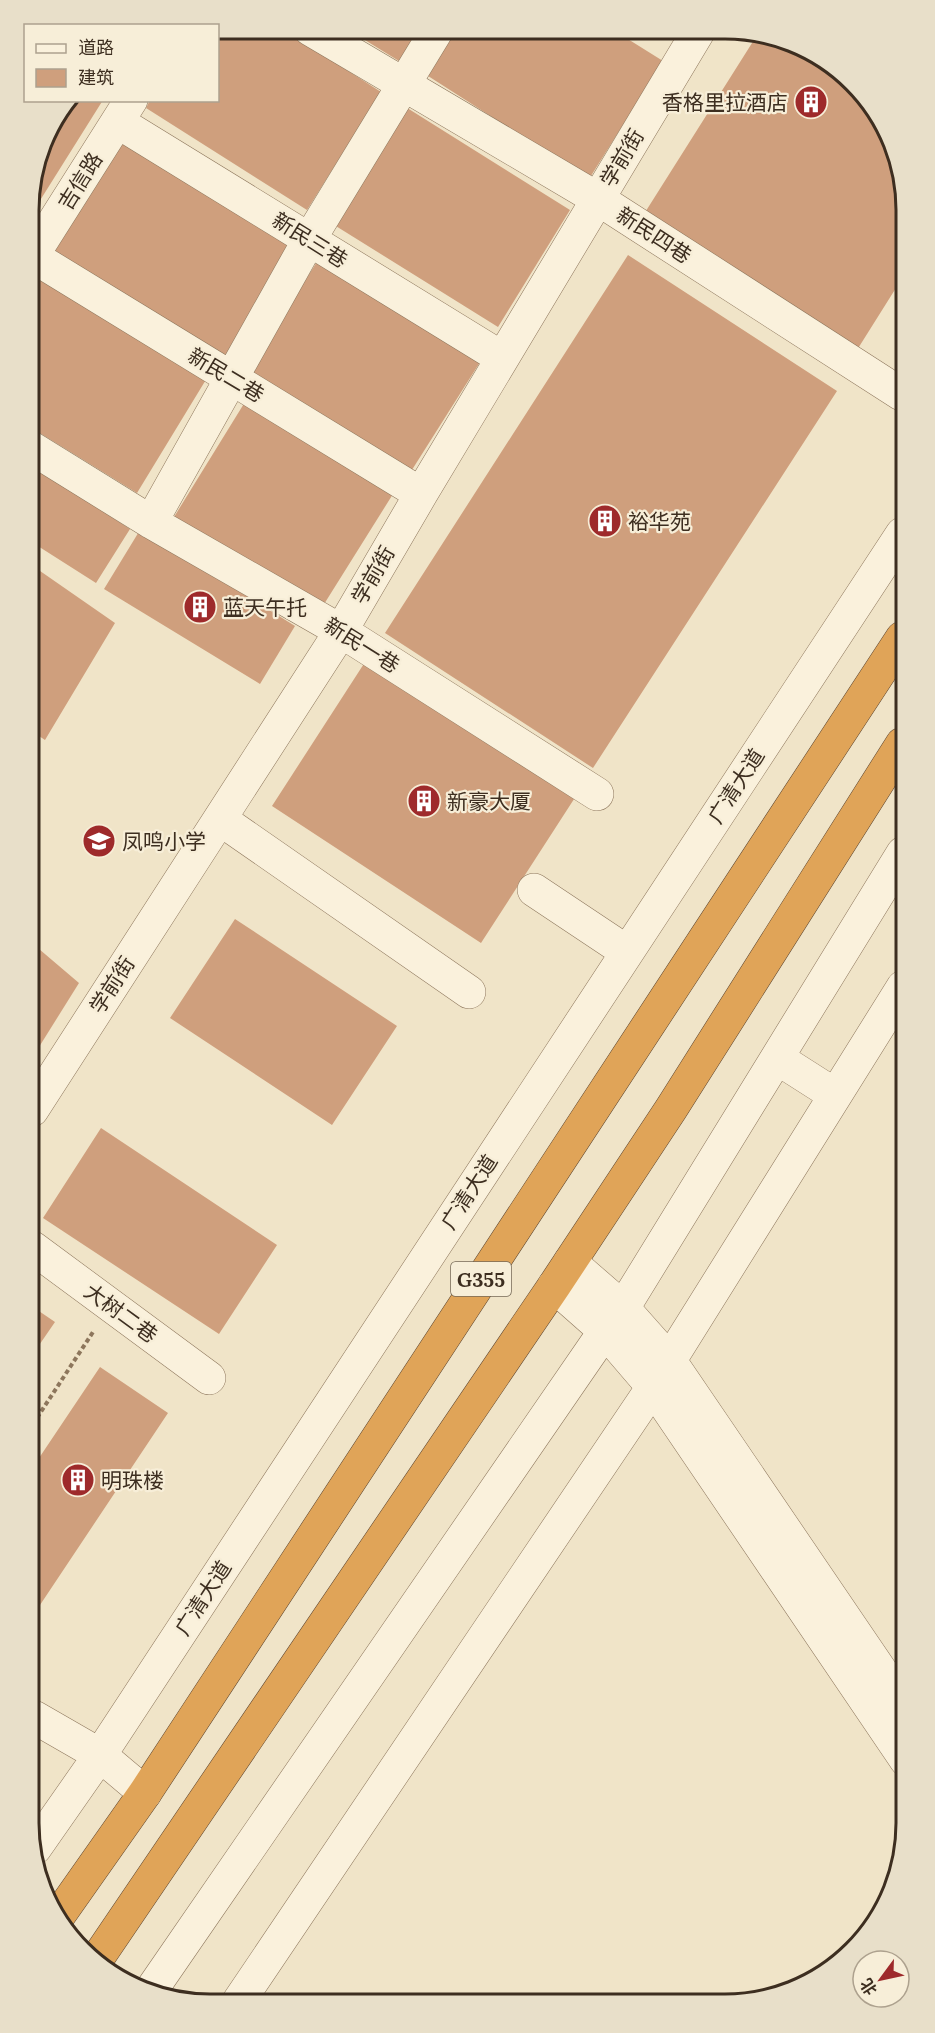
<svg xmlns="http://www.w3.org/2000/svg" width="935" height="2033" viewBox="0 0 935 2033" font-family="Lora,'Noto Sans SC',serif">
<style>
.building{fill:#cf9f7d}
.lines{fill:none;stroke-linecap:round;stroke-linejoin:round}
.minor-casing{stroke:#8d765c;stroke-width:34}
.highway-casing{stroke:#5b4430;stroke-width:34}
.path{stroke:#8d765c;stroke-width:4;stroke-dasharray:4.5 3;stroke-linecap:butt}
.minor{stroke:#faf1dc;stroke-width:33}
.highway{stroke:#e0a458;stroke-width:33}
.labels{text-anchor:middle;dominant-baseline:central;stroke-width:4.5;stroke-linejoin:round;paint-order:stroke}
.shield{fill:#f7eed8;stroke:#756857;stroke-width:1.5}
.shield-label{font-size:20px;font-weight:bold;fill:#3d2e20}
.poi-label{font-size:21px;fill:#3d2e20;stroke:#f7eed8;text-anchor:start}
.street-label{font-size:21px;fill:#3d2e20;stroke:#f7eed8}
.rim{fill:none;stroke:#3d2e20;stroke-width:3}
</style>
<rect width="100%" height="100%" fill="#f0e4c8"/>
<path class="building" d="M218,29H283L381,92L307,210L146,108L150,100H218Z
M347,29L418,30L399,61Z
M452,30L615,31L663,61L589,179L425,74Z
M759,32L845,74L882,119L900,163L901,280L857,350L644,214Z
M70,100H103L29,218V198L47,130Z
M404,106L570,210L498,327L331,223Z
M121,131L300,241L227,360L49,250Z
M628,255L837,391L593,768L385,633Z
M320,257L482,359L410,473L248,371Z
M37,274L207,378L137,493L30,427L29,287Z
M245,402L393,494L321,609L174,517Z
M30,464L130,529L96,583L30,541Z
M140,530L295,626L260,684L104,589Z
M30,564L115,623L45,740L36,734L31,742Z
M367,659L576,796L481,943L272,806Z
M235,919L397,1026L332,1125L170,1018Z
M32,943L79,983L39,1047L32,1042Z
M101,1128L277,1245L219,1334L43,1218Z
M33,1307L55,1322L33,1354Z
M100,1367L168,1413L34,1614L33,1467Z"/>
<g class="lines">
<g class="minor-casing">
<path id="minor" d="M310,29L598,199L901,394
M118,122L502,358
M32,256L421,494
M29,261L131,100
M30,447L151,522L341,631L597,794
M151,522L309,240L437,30
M220,819L469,992
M534,890L627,952
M777,1058L835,1095
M32,1110L341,631L421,494L698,32
M33,1248L209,1378
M570,1262L623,1308L670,1361L906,1708
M554,1286L605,1331L653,1387L906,1760
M34,1717L100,1755L145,1793
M35,1848L100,1755L902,534
M152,1989L605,1331L623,1308L903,853
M239,2001L653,1387L903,987"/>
</g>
<g class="highway-casing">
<path id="highway" d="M57,1918L145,1793L902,638
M95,1962L554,1286L671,1109L902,744"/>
</g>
<path class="path" d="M33,1424L93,1332"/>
<use href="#minor" class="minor"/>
<use href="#highway" class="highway"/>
</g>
<defs>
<g id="building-disc" transform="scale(1.725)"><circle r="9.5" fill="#9e2a2b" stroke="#f7eed8"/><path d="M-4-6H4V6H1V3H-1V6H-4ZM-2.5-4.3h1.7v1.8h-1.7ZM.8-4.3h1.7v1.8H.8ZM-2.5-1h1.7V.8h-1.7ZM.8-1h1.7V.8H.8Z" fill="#fff"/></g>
<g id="school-disc" transform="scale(1.725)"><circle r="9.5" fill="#9e2a2b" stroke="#f7eed8"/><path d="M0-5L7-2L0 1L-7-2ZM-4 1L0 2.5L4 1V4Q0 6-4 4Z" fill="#fff"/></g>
</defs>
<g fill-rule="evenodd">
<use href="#building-disc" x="811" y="102"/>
<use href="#building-disc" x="605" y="521"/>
<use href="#building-disc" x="200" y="607"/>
<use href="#building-disc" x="424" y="801"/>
<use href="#school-disc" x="99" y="841"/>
<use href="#building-disc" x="78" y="1480"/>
</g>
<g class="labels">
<rect class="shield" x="451" y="1262" width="60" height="34" rx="4.5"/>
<g class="shield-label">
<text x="481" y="1279">G355</text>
</g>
<g class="poi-label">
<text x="788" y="102" text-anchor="end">香格里拉酒店</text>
<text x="628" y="521">裕华苑</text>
<text x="223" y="607">蓝天午托</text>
<text x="447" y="801">新豪大厦</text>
<text x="122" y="841">凤鸣小学</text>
<text x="101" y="1480">明珠楼</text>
</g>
<g class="street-label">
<text transform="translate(622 158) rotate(-59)">学前街</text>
<text transform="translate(80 181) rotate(-58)">吉信路</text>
<text transform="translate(654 235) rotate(33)">新民四巷</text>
<text transform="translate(310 240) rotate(32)">新民三巷</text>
<text transform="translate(226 375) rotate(31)">新民二巷</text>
<text transform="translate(373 575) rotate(-60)">学前街</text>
<text transform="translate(362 645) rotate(32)">新民一巷</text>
<text transform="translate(736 786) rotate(-57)">广清大道</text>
<text transform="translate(112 985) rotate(-57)">学前街</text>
<text transform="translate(469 1192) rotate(-57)">广清大道</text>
<text transform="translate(121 1313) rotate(36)">大树二巷</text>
<text transform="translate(203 1598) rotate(-57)">广清大道</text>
</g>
</g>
<path d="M0 0H935V2033H0ZM210 39H725A171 171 0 0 1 896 210V1823A171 171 0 0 1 725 1994H210A171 171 0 0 1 39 1823V210A171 171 0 0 1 210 39Z" fill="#e8dfc9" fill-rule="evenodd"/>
<path class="rim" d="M210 39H725A171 171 0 0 1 896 210V1823A171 171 0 0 1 725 1994H210A171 171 0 0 1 39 1823V210A171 171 0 0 1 210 39Z"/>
<rect x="24" y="24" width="195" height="78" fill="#f7eed8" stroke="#ada18e" stroke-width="1.5"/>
<rect x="36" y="44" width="30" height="9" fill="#faf1dc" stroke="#ada18e" stroke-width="1.5"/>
<text x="78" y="54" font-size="18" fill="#3d2e20">道路</text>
<rect x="36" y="69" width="30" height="18" fill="#cf9f7d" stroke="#ada18e" stroke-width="1.5"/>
<text x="78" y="84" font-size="18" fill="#3d2e20">建筑</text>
<g transform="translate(881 1979) rotate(237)"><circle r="28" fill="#f7eed8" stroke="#ada18e" stroke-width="1.5"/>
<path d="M0-4.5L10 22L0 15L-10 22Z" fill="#9e2a2b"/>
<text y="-9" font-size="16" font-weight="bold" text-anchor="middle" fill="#3d2e20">北</text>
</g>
</svg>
